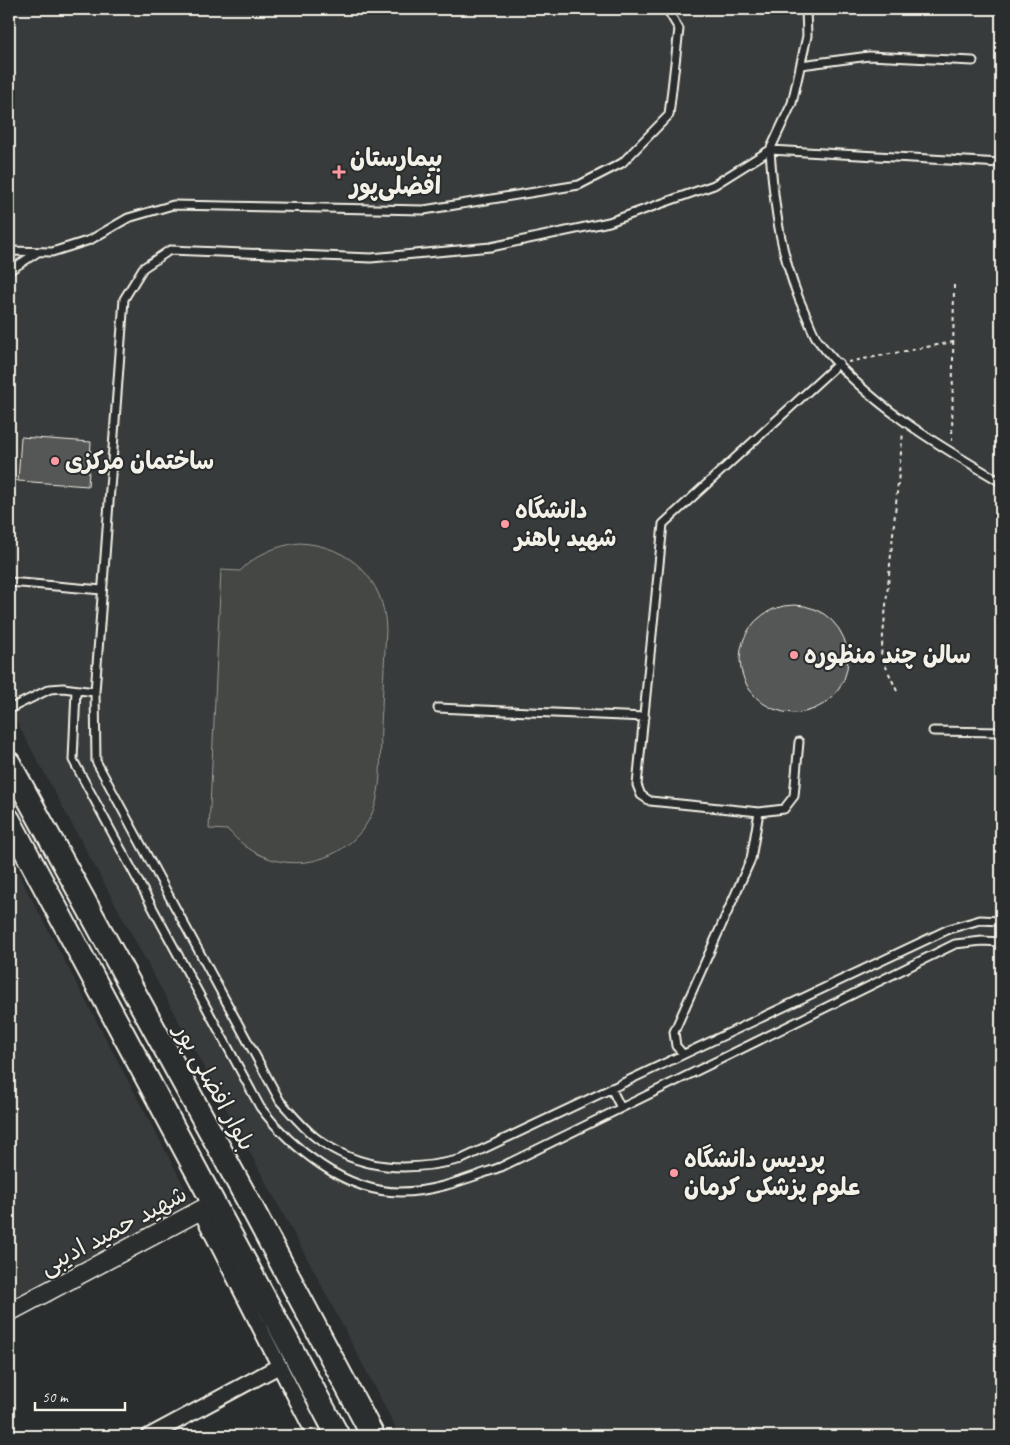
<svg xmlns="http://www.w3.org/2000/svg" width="1010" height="1445" viewBox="0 0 1010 1445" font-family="Caveat,'Playpen Sans Arabic',sans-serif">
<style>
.built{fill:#373a3a}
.green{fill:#444645;stroke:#9c9c96}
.building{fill:#555756;stroke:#f4f1e8}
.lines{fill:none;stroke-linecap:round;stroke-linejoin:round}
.service-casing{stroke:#f4f1e8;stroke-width:11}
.minor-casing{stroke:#f4f1e8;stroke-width:18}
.tertiary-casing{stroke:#f4f1e8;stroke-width:21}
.trunk-casing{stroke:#f4f1e8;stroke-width:26}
.path{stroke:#f4f1e8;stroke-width:2;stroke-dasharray:4 4;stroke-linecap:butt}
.service{stroke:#2a2d2e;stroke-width:7}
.minor{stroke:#2a2d2e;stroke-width:14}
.tertiary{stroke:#2a2d2e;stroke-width:18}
.trunk{stroke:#2a2d2e;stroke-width:22}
.poi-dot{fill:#ff9aa2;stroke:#2a2d2e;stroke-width:2}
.labels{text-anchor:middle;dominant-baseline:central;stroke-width:4;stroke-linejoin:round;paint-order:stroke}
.poi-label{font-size:24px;font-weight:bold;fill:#f4f1e8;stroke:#2a2d2e;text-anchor:start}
.street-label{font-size:24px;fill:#f4f1e8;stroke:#2a2d2e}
</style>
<rect width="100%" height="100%" fill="#2a2d2e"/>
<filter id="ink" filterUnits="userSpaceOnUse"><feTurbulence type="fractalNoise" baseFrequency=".02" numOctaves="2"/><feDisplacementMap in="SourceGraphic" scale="10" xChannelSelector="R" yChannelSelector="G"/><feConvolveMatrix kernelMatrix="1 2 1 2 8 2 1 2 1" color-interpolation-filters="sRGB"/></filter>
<g filter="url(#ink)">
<path class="built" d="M9,9H1001V1436H400L314,1271L9,708Z
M9,856L192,1201L9,1301Z"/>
<path class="green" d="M299,543C349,545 385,579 386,630C384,662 383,693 381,725C380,749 382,774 377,798C370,832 340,858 306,862C275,866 248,853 228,830L209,829L221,570L240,571C257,554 275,546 299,543Z"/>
<path class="building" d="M21,437L91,442L88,486L18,481Z
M740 659a54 54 0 1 1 108 0a54 54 0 1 1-108 0Z"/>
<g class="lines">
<g class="service-casing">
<path id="service" d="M801,65L869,56L973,61
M1001,163L770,150C774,207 781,262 806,315C810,324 813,334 819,342C866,403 936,444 1001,482
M9,251L52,252L90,240L128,218L173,205L424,210L579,185L622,163L669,115L679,29L667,9
M9,271L38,252
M9,582L102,590
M76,690L73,760L260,1107C291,1148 345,1192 400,1192C435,1192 469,1178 501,1167L955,944L982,941L1001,942
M95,692L96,761L280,1101C291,1113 302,1127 315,1137C360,1172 410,1172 462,1159L949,929L980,920L1001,921
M438,708L645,717
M9,709L50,689L63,688L95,692L124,299L143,268L170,250L371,258L491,247L609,222L714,185L770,150L792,103L807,36L806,9
M933,731L1001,732
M799,742L794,796L784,809L759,812L650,801L641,795L637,785L663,524L839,363
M683,1054L676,1046L674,1032L751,859L759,812
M611,1088L621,1108"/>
</g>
<g class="minor-casing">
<path id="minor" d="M200,1210L315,1436
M149,1436L279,1366"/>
</g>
<g class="tertiary-casing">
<path id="tertiary" d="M9,1312L214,1203"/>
</g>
<g class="trunk-casing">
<path id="trunk" d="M9,763L252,1208L373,1436
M9,820L338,1436"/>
</g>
<path class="path" d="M848,362L953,342
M952,441L954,284
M897,691L881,656L903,432"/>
<use href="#service" class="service"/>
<use href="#minor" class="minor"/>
<use href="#tertiary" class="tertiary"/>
<use href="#trunk" class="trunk"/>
</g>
</g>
<g class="poi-dot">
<path d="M336.5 164.5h5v5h5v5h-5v5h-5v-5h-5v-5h5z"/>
<circle cx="55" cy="461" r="5"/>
<circle cx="505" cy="524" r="5"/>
<circle cx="794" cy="655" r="5"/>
<circle cx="674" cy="1173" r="5"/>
</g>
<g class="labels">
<g class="poi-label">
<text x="350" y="158">بیمارستان<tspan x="350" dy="28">افضلی‌پور</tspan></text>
<text x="65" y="461">ساختمان مرکزی</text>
<text x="515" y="510">دانشگاه<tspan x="515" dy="28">شهید باهنر</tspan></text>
<text x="804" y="655">سالن چند منظوره</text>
<text x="684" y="1159">پردیس دانشگاه<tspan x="684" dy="28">علوم پزشکی کرمان</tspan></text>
</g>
<g class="street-label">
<text transform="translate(215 1087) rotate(61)">بلوار افضلی پور</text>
<text transform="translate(113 1230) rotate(-28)">شهید حمید ادیبی</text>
</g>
</g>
<rect width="1010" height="1445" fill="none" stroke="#2a2d2e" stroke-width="30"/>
<rect x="15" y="15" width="980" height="1415" fill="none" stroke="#f4f1e8" stroke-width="2" filter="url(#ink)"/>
<path d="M35 1402v8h90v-8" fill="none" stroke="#f4f1e8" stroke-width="2.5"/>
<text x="42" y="1402" font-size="15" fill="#f4f1e8" stroke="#2a2d2e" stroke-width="4" paint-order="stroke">50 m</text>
</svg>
